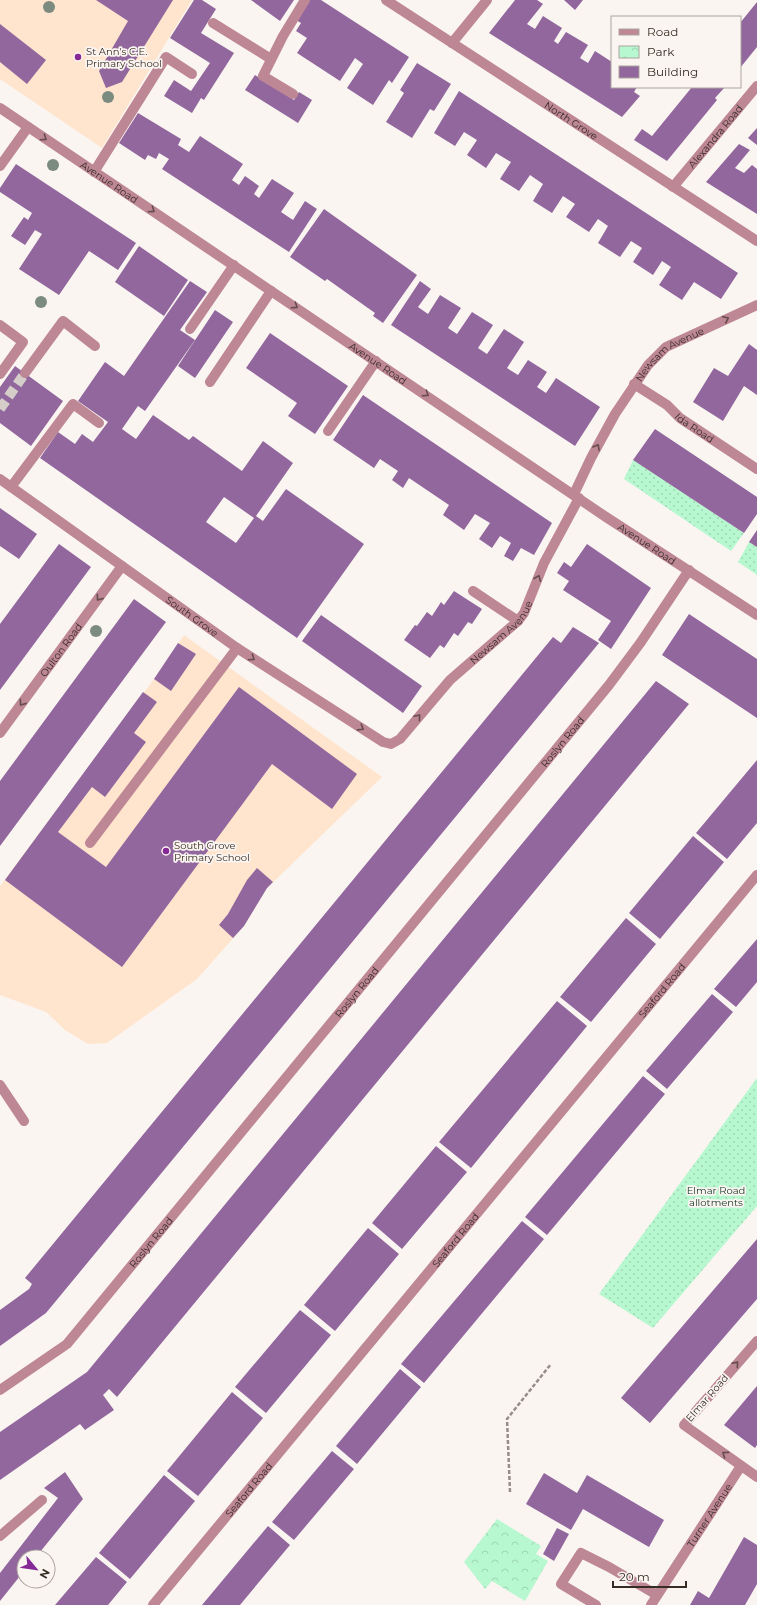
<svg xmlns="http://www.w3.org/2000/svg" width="757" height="1605" viewBox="0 0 757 1605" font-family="Montserrat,sans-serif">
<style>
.built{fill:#ffe4ce}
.park{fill:url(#park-crowns)}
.garden{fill:url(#garden-dots)}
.building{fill:#91679e;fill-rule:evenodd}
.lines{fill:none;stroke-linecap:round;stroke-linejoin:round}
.minor-tunnel{stroke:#d4cdc8;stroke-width:10;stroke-dasharray:10 5;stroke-linecap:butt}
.path{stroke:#968e87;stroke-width:2.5;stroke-dasharray:4 2;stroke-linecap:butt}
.minor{stroke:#be8795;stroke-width:10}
.tree{fill:#7c8b80}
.oneway{stroke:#664c4b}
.poi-dot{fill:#842995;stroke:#fbf5f1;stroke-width:1.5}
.labels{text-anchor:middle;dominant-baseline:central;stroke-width:3.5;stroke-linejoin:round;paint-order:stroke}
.poi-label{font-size:10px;fill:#362c23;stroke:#fbf5f1;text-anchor:start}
.street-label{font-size:10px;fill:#362c23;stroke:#fbf5f1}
.park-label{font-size:10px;fill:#153524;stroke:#fbf5f1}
</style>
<defs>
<pattern id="park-crowns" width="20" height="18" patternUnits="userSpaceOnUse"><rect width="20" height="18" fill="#b7f8d0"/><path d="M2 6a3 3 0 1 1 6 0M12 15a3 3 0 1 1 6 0" fill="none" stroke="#9ed5b2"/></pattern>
<pattern id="garden-dots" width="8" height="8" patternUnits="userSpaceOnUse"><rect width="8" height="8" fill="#b7f8d0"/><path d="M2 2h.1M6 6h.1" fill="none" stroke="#9ed5b2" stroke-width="1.8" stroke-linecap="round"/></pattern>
</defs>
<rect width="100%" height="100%" fill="#fbf5f1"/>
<path class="built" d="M0,0H192L102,148L0,79Z
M184,635L382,777L267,888L244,926L197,979L107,1043L88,1044L65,1030L46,1012L0,995V886L154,679Z"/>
<path class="park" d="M497,1519L541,1546L536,1554L548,1561L525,1601L492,1581L485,1589L464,1562Z"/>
<path class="garden" d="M633,460L744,533L731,551L624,479Z
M749,542L757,547V575L738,562Z
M757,1078V1206L653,1328L599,1294Z"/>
<path class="building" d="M96,0H173L122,82L106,88L99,71L128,21Z
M194,0H202L216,9L201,33L234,53L204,100L201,98L192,113L164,96L174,80L191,91L210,63L170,38Z
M251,0H294L280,21Z
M309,0H321L409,57L392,83L389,80L373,105L347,88L363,64L355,58L340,81L297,53L307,38L296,31L301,23L296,20Z
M515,0H537L543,4L527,24L535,29L543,16L562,28L554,41L558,44L566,32L588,45L580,58L588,63L595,51L612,62V87H637L634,92L640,96L622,117L489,33Z
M564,0H583L575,10Z
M757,2V47L740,68V23Z
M0,24L46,60L27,84L0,62Z
M417,63L451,84L434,111L430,109L412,138L386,122L404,93L400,90Z
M255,75L294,100L299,92L312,100L298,123L245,90Z
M692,87H725L715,98L717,100L667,161L634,140L642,129L652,136Z
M459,91L738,273L721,299L694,282L682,300L659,285L671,267L662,261L653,275L633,262L642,248L631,241L620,257L598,243L608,226L598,219L589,232L566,217L575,204L563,196L552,213L533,201L543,184L530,175L519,191L500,179L511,162L496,153L486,168L467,155L477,140L464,132L455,146L434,133Z
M138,113L181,139L178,145L189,152L200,136L243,164L232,180L239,185L245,176L259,186L254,194L259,198L272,179L294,193L281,212L293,220L305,201L317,209L289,252L162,169L169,159L159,153L156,159L148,155L145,160L119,143Z
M757,128V145L748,138Z
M739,144L750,150L735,168L744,173L752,165L757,169V214L706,182Z
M16,164L136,243L118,270L89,251L59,295L19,269L42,234L35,230L25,245L11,236L24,217L28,220L32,213L0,192V188Z
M324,209L417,275L383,323L373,316L375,313L327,279L325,281L290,257Z
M139,246L188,280L164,316L115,282Z
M190,281L207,292L180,330L195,340L145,411L138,406L122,429L136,439L153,415L189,440L193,436L242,471L263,441L293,463L256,516L263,521L286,489L364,544L297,638L40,458L58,432L75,444L82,434L93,442L108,422L78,401L105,362L124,376ZM224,497L254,518L236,543L206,522Z
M420,281L431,289L418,307L428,314L440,295L461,308L448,328L457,334L472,312L493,325L478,348L487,354L504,329L524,342L507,368L518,375L528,360L547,372L537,387L546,393L556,378L600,407L575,446L391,325Z
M215,310L233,322L195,378L178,366Z
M270,333L348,386L315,434L288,416L297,403L246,368Z
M749,344L757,350V395L744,386L723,421L693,402L714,368L728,376Z
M15,366L63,401L31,446L0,423V387Z
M363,395L552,523L534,555L521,548L513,561L504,556L511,543L500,536L492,548L479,539L490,523L475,514L464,530L443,515L449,505L409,478L403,488L392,480L398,471L380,459L374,468L333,440Z
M655,429L757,497V514L744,533L633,460Z
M0,508L37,534L19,559L0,546Z
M757,530V547L749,542Z
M59,544L91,567L0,690V624Z
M587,544L651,588L611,649L598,640L611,621L563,590L569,581L557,573L564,562L571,567Z
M454,591L482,609L472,624L468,622L458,636L454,633L444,648L440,645L430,658L404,640L415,625L417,626L427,612L432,616L441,602L444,605Z
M134,599L166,622L0,846V781Z
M689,614L757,659V718L662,655Z
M321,615L422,686L403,713L302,641Z
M573,627L599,643L46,1313L0,1346V1310L29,1289L32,1284L25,1278L553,637L561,643Z
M178,643L196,654L171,691L154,679Z
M656,681L689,704L117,1397L109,1389L103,1395L114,1410L85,1430L80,1424L0,1480V1432L87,1372Z
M239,687L357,774L332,809L272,764L122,967L5,880L143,692L157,702L134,733L146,742L105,797L92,787L58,832L106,867Z
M757,760V823L727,859L696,833Z
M693,836L724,862L660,939L629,913Z
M257,868L273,882L267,888L244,926L233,938L219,925L228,914L247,880Z
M626,918L656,944L591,1022L560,997Z
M757,939V982L736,1007L714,989Z
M712,994L733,1012L667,1089L646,1071Z
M557,1001L587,1026L471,1168L439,1142Z
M643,1076L665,1094L547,1235L525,1217Z
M436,1146L467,1172L402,1249L372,1223Z
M522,1221L544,1239L424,1383L401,1364Z
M368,1228L399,1254L335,1331L304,1305Z
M757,1239V1299L650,1423L621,1398Z
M300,1310L331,1335L266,1413L235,1387Z
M400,1369L421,1387L357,1464L336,1446Z
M757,1386V1445L755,1448L724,1425Z
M232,1392L263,1418L198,1496L167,1471Z
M332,1451L354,1469L294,1540L272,1522Z
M65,1472L83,1499L36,1557H24V1571L0,1601V1573L58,1498L44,1488Z
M544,1473L577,1493L587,1475L664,1520L649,1547L583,1509L571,1530L526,1504Z
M164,1475L195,1501L130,1579L99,1553Z
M268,1526L290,1545L259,1582L240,1605H202Z
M557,1528L569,1534L554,1561L543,1554Z
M744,1537L757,1545V1584L745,1605H690L698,1591L709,1598Z
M96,1557L127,1582L108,1605H55Z"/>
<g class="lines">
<path class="minor-tunnel" d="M0,409L25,373"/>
<path class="path" d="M510,1492L507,1419L551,1364"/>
<g class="minor">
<path id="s1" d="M386,0L757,241"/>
<path d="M213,23L271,59"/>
<path d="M452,43L487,0"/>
<path d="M293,94L263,76L283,36L305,0"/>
<path id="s2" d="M0,108L606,517L757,615"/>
<path d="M0,166L28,127"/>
<path d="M94,172L166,57L192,74"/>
<path id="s3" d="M673,187L757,86"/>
<path d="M0,325L23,342L0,374"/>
<path d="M190,329L234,265"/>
<path d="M25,373L63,321L95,346"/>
<path d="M210,382L271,291"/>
<path id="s4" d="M634,384L667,405L680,418L757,469"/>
<path d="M328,431L376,361"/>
<path id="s5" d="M0,479L237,648L383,742L391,744L400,739L450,680L518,621L524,613L544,563L579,498"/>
<path d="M11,487L73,404L99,423"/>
<path id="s6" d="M574,494L591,458L615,414L648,365L666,347L757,305"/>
<path d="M473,591L518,621"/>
<path id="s7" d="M0,733L122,566"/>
<path d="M90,843L237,648"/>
<path d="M0,1085L24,1121"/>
<path d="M757,1341L684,1425L757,1477"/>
<path id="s8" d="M0,1390L67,1344L609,685L641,642L689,570"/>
<path d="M0,1536L42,1500"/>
<path id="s9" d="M153,1605L757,875"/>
<path d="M596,1605L561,1584L581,1553L609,1567L657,1595"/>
<path id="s10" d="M651,1605L741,1466"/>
</g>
</g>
<g class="tree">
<circle cx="49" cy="7" r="6"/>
<circle cx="108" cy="97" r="6"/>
<circle cx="53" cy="165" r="6"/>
<circle cx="41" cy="302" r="6"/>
<circle cx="96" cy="631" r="6"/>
</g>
<defs><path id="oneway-chevron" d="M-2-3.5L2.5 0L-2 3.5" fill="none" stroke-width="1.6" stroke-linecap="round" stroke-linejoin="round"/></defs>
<g class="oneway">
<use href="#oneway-chevron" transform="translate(44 138) rotate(34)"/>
<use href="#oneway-chevron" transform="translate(152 210) rotate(34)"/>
<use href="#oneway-chevron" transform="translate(295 306) rotate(34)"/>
<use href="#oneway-chevron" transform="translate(726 319) rotate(-25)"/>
<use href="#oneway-chevron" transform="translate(426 394) rotate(34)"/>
<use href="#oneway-chevron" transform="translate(597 447) rotate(-61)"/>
<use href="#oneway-chevron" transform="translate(538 578) rotate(-68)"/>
<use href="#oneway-chevron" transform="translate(99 598) rotate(126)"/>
<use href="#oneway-chevron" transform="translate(252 658) rotate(34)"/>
<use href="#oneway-chevron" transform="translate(22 703) rotate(126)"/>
<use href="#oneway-chevron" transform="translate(418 717) rotate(-50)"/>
<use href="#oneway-chevron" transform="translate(361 728) rotate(32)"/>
<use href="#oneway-chevron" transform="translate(736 1364) rotate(-49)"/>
<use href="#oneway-chevron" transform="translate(725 1454) rotate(-144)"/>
</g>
<g class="poi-dot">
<circle cx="78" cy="57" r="4"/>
<circle cx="166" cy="851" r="4"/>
</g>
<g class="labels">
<g class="poi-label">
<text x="86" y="51">St Ann's C.E.<tspan x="86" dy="12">Primary School</tspan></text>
<text x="174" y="845">South Grove<tspan x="174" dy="12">Primary School</tspan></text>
</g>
<g class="street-label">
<text stroke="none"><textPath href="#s1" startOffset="221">North Grove</textPath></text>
<text stroke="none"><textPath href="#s3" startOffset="66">Alexandra Road</textPath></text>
<text stroke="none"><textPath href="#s2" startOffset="132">Avenue Road</textPath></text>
<text stroke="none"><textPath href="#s6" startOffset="173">Newsam Avenue</textPath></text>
<text stroke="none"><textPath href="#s2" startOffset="456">Avenue Road</textPath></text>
<text stroke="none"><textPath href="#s4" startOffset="75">Ida Road</textPath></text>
<text stroke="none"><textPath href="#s2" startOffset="780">Avenue Road</textPath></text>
<text stroke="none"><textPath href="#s5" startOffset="236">South Grove</textPath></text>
<text stroke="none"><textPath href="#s5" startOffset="631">Newsam Avenue</textPath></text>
<text stroke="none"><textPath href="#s7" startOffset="103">Oulton Road</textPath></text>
<text stroke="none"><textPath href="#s8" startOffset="861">Roslyn Road</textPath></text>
<text stroke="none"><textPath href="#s9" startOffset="798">Seaford Road</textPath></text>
<text stroke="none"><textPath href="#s8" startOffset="537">Roslyn Road</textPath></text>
<text stroke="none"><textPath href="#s9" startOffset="474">Seaford Road</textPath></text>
<text stroke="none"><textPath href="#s8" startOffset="213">Roslyn Road</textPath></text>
<text transform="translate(707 1398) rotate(-49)">Elmar Road</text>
<text stroke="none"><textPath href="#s9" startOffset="150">Seaford Road</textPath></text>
<text stroke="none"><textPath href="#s10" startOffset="107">Turner Avenue</textPath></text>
</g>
<g class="park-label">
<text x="716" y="1190">Elmar Road<tspan x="716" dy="12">allotments</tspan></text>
</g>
</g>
<rect x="611" y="16" width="130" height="72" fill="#fbf5f1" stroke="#aca59f"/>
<rect x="619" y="29" width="20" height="6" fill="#be8795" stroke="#aca59f"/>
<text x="647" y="36" font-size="12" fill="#362c23">Road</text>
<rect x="619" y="46" width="20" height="12" fill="url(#park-crowns)" stroke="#aca59f"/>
<text x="647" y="56" font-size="12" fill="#362c23">Park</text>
<rect x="619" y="66" width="20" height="12" fill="#91679e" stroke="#aca59f"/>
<text x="647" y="76" font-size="12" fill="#362c23">Building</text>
<g transform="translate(36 1569) rotate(119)"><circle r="19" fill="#fbf5f1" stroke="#aca59f"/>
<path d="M0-3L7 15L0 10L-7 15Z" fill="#842995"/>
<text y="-6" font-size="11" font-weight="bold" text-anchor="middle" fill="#362c23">N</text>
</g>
<path d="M613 1581v6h73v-6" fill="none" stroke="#362c23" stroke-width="2"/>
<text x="619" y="1581" font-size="12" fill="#362c23" stroke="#fbf5f1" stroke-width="3" paint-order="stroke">20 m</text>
</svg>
